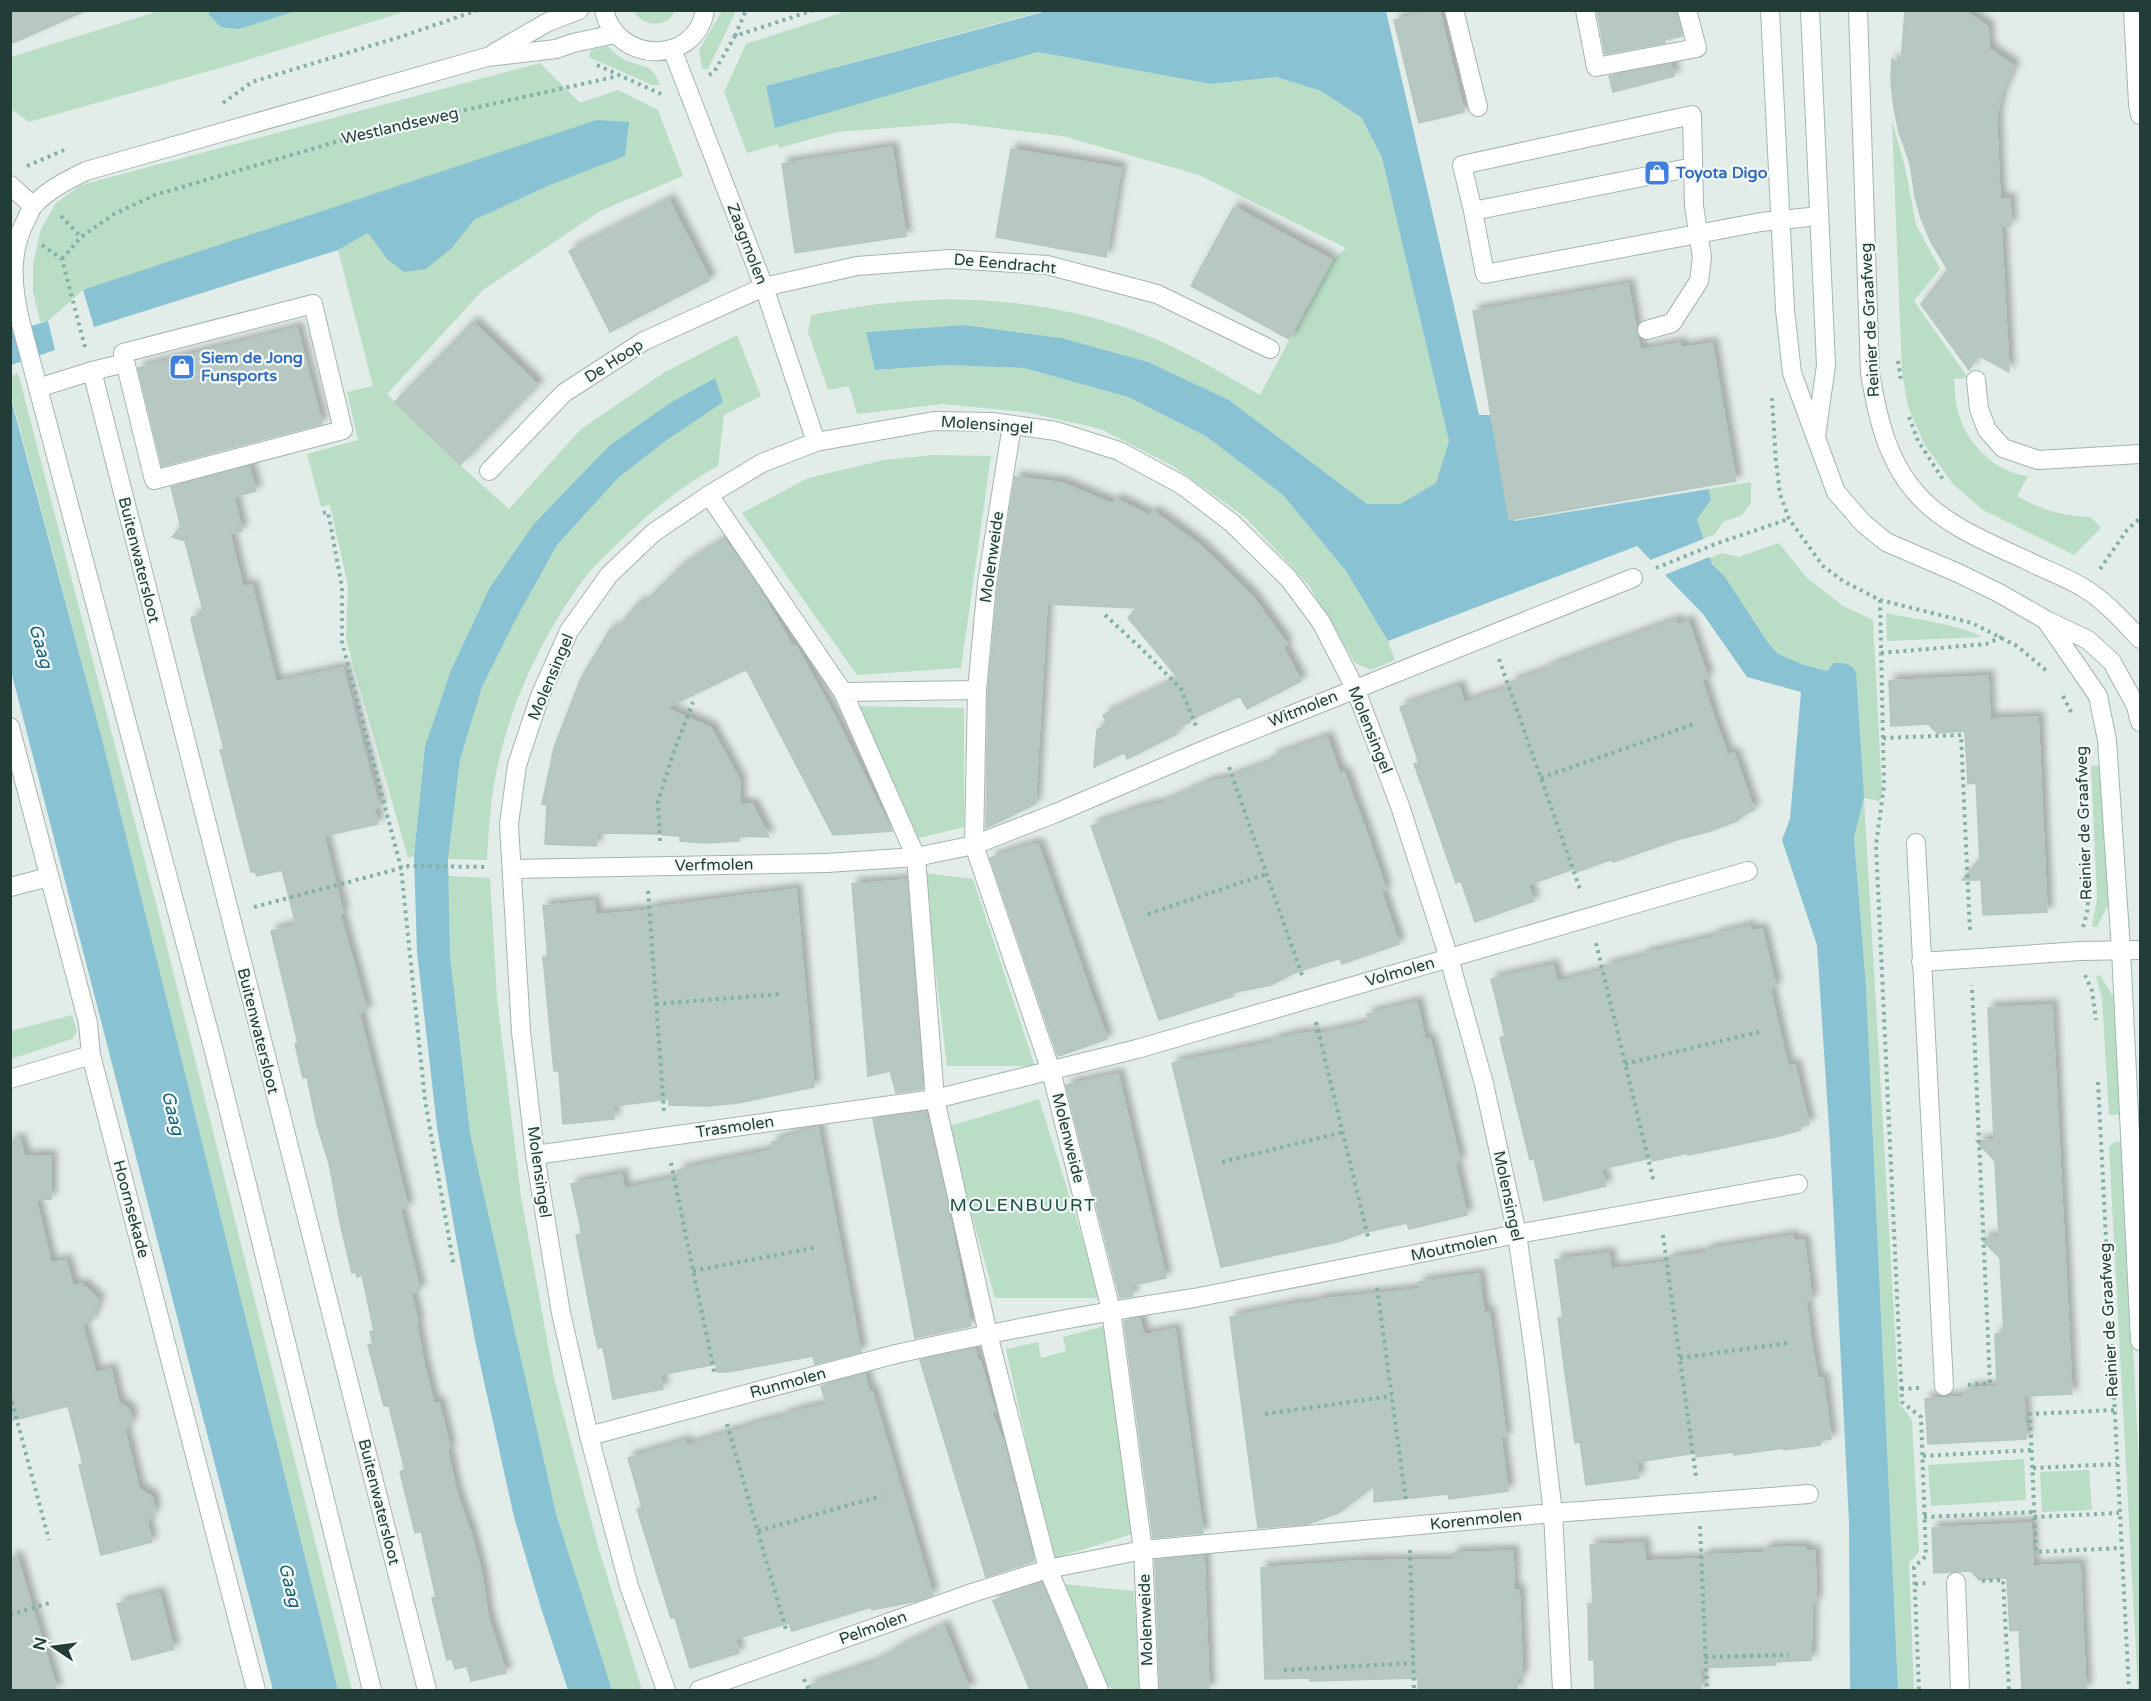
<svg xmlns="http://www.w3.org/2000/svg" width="2151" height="1701" viewBox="0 0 2151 1701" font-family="'Varela Round',sans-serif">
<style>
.green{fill:#baddc6}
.water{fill:#89c2d2}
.pier{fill:#e2ece8}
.building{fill:#b7c7c1;stroke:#b4c6c0;stroke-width:1.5;filter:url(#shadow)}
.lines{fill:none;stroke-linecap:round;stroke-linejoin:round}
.service-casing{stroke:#a5b4b0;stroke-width:20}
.pedestrian-casing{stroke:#a5b4b0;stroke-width:20}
.minor-casing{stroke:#a5b4b0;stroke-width:20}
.tertiary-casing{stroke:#a5b4b0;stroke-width:20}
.secondary-casing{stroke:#a0b8b1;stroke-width:20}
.path{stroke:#82b0a5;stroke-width:4;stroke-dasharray:3 4.5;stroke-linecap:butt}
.service{stroke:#fff;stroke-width:18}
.pedestrian{stroke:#fff;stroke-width:18}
.minor{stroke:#fff;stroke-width:18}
.tertiary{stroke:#fff;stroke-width:18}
.secondary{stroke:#fff;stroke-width:18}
.labels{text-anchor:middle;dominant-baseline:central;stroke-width:4.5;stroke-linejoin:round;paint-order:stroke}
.street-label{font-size:16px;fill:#223d38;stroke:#f2f9f6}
.shop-label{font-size:16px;font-weight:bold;fill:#366cbe;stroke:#f2f9f6;text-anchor:start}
.water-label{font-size:18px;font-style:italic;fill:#1b6379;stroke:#f2f9f6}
.neighbourhood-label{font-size:18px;letter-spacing:1.5px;fill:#1d4f47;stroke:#f2f9f6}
</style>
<defs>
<filter id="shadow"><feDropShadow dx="5.5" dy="-5.5" stdDeviation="3" flood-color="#0004"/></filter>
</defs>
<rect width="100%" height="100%" fill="#e2ece8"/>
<path class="green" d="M1047,10L766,86L775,127L1038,52L1211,84L1276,77L1321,91L1363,118L1382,158L1449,441L1436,483L1400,504H1367L1229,400L1148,362L1062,338L964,325L867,332L875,370L946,365L1024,368L1128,397L1207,437L1283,495L1346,571L1388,641L1395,660L1371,670L1355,663L1308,584L1245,517L1173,466L1101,429L1026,412L943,404L857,414L849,386L828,390L808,332L811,315C844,309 877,303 910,301C987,295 1071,306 1143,334C1184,350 1222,373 1260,395L1332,260L1346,248L1199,175L1063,136L954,123L837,132L779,148L778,144L747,153L724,92L746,44L847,11Z
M159,11H209V15L239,29L296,11H407L234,64L29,122L11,109V57Z
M634,11H675C667,29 643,27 634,11Z
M722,11H736L708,69H702L699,50Z
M607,46C613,51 620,58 627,61C646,68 652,64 660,85H652L589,57L591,50Z
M540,63L580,103L618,90L658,110L683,176L600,211L483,290L387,394L460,465L509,509L581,429L665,372L737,335L761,396L724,415L718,466C676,489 641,520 608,553C599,562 590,570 583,580C545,632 515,693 500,756C491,790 489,825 487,860L448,859L460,760L482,687L516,619L557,545L619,477L667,440L716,378L670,403L489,589L451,670L425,746L414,856L408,858L346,639L348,586L330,505L321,507L307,454L358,440L347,392L373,386L338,250L368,233L387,259L453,247L474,220L550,185L624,156L83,290L48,321L40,322L33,291V264L41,229L56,203L81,185Z
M1892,121L1905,167L1916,225L1940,269L1914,301L1968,378L1954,379C1955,390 1955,402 1958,412C1967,444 1994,472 2028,476L2017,496C2041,510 2062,516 2091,517L2101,528L2074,555L1983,510L1953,484L1925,445L1908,407L1902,372Z
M18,373L160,919L352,1690H338L101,735L11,395V376Z
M934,455L991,456L961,668L857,675L742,513L808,478L884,460Z
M1751,482V503L1742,515L1723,522L1715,534L1703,539L1697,519L1711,500L1709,489Z
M1779,543L1806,577L1843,606L1873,620L1882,793L1880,801L1864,798L1899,1403L1912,1420L1919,1552L1909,1563L1914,1690H1898L1866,986L1854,838L1864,798L1828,671C1811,667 1790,663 1776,652C1759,637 1744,607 1731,587C1725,577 1714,569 1710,558L1722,553L1739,557Z
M1886,613C1918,620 1953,623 1983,637L1887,641Z
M859,706L964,708V827L915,839Z
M2104,765L2111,907H2107L2097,927H2092L2097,898L2091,766Z
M924,873L973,879L1035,1066H947Z
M448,876L490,878L497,998L521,1197L554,1378L597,1543L642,1690H612L556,1515L470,1133L450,955Z
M2100,975L2112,995L2116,996L2122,1115H2109L2102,999L2096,976Z
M72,1015L77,1031L72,1039L11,1059V1031Z
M1039,1099L1101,1298H995L947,1127Z
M2123,1141L2140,1488V1690H2138L2109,1147L2114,1142Z
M1104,1326L1132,1534L1052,1559L1006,1349L1038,1342L1041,1358L1066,1351L1063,1337Z
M2024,1459L2026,1500L1931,1506L1928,1465Z
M2089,1470L2092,1510L2042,1512L2040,1472Z
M1062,1584L1134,1591L1140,1690H1114L1101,1681Z"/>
<path class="water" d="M209,11V10L296,11L239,29L221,27L209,15Z
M1047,11H1386L1479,415H1490L1514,521L1709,489L1711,500L1697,519L1712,564L1725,577L1768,643L1777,653L1787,658L1804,665L1827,671L1834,663C1844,663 1851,663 1856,672L1864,798L1854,838L1866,986L1898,1690H1850L1849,1522L1830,1143L1817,945L1782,840L1790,819L1801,692L1747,677L1703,614L1637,546L1388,641L1346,571L1283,495L1207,437L1128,397L1024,368L946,365L875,370L866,332L964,325L1062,338L1148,362L1229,400L1367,504H1400L1436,483L1449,441L1382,158L1362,118L1321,91L1276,77L1211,84L1038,52L775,128L766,86Z
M597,120L629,122L625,156L550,185L474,220L453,247L426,269L404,272L387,259L368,233L338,250L94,327L83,290Z
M48,321L55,350L11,365V377V332Z
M715,378L723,402L667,440L619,477L557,545L516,619L482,687L460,760L448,859L450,955L470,1133L556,1514L612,1690H568L541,1608L514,1517L476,1345L456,1238L437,1127L417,952L414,856L425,746L451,670L489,589L533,525L609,446L670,403Z
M10,395L101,735L338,1690H273L11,671Z"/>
<path class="pier" d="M1706,538L1712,556L1662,576L1648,561Z"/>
<path class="building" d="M10,10H87L10,44Z
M1435,10H1439L1464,112L1419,123L1394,20Z
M1597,10H1676L1682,36L1664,40L1665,43L1605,54Z
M1905,10H1964L1988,27L1989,49L2014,66L2001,95L1997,115V132L2000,199H2010L2011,226H2001L2009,372L1978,355L1969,370L1921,304L1948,270L1931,242L1921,218L1915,196L1910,163L1899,132L1894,108L1891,83L1892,59L1901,64Z
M1671,64L1674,76L1613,92L1609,76Z
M892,147L906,236L795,253L782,164Z
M1011,149L1121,168L1106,257L996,237Z
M669,200L710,280L610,332L569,251Z
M1234,207L1332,260L1289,339L1191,286Z
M1628,284L1640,350L1680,343L1681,348L1712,343L1736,481L1509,520L1473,311Z
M473,322L538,385L460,465L395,402Z
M297,328L322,424L162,466L138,368Z
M249,466L256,491L234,497L242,531L230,534L243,587L252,585L276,682L343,668L379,807L374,808L378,824L324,836L343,913L340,914L367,1011L359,1013L408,1207L400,1209L420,1290L411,1293L418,1322H416L424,1364L434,1404L439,1403L450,1448L447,1449L456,1490L469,1529H470L482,1575L488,1616L506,1673L471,1681L467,1666L455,1669L452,1659L447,1660L432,1598L436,1597L421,1531L415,1533L400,1472L405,1470L389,1406H384L368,1345L373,1344L370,1332L374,1331L362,1275L357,1277L356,1272L352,1273L341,1227L329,1163L317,1125L307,1077L303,1078L295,1044L298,1043L271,931L296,925L282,870L257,876L255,872H251L220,750L224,749L191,620L192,617L204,614L185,541L172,537L181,527L171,487Z
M1015,477L1062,483L1113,504L1116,499L1150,516L1153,511L1200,545L1253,597L1287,644L1283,647L1301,681L1247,709L1240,696L1190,720V722L1175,729L1177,733L1175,735L1127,759L1125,752L1094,767L1097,730L1107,724L1103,715L1179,679L1128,618L1136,608L1047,604L1035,804L986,828L988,691L998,584Z
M724,539L758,586L761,595L762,594L793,647L796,646L833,713L892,831L833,835L746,669L666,708L711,728L740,781V804H752L769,837L739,836V841L705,843L680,841V836L663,835V834L597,833L596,846L545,844L547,805L542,804L548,777L554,748L581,678L611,628L615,631L639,602L642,605L683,565Z
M1676,620L1677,625L1688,621L1708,678L1702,680L1714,718L1728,755L1734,753L1754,810L1746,813L1737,821L1710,831L1676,840L1613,862L1612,859L1577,872L1576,868L1528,885L1534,901L1475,922L1461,881L1456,883L1433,817L1414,764L1419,763L1400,707L1459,686L1464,703L1513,686L1511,682L1547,670L1546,668Z
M1988,676L1990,719L2038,717L2047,912L1983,915L1981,880H1962L1980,859L1976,783L1968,784L1965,731L1937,733L1928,724L1891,726L1889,681Z
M1327,737L1340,774L1344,772L1367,834L1386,890L1381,891L1399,944L1342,964L1340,958L1294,973L1271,985L1231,993L1233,996L1159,1020L1091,826L1137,809L1164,803L1209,782L1226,779L1272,762L1271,757Z
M1033,844V846L1038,844L1107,1039L1058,1056L990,858Z
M907,880L923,1089L896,1093L890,1071L868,1076L852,884Z
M796,889L814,1087L738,1103L706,1106L669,1105V1099L613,1106L614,1119L563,1124L559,1071H554L543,957H548L543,906L594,901L596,915L652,910V908Z
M1750,926L1751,931L1762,929L1776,987L1770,989L1779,1028L1788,1066L1795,1065L1809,1124L1800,1126L1801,1130L1775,1137L1688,1155V1153L1652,1161L1651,1158L1601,1169L1606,1186L1544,1201L1534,1158L1530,1160L1513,1091L1500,1038L1505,1036L1491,979L1553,965L1557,982L1606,970L1605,966L1643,957V954L1715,937L1714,935Z
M1417,1002L1425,1040L1430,1039L1447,1107L1460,1161L1455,1162L1467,1215L1409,1229L1407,1223L1362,1233L1341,1241L1221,1267L1172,1063L1274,1042L1273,1040L1294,1035L1314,1032L1315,1035L1369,1023L1367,1014Z
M2052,1005L2072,1394L2024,1396L2026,1439L1928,1444L1925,1399L1961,1397L1970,1388L1997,1387L1995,1334L2004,1333L2000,1258L1981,1239L1999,1237L1995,1161L1976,1141L1994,1140L1988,1008Z
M1118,1074L1166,1278L1130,1286L1133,1296L1120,1298L1066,1085Z
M926,1112L947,1203L971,1326L915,1338L873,1119Z
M818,1127L861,1352L815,1364L813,1356L728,1372H717L716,1364L660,1375L663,1389L613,1399L603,1347L598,1348L594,1330L576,1235L582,1234L571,1184L622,1174L624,1189L680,1177L678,1170L773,1150L772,1142Z
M20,1139L24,1156H51V1199L36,1200L51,1263L66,1260L73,1286L82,1284L99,1300L91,1322L82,1324L96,1373L111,1369L119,1403L129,1409L132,1420L125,1431L139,1489L152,1497L155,1510L147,1523L152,1542L101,1555L79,1465L83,1464L68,1406L10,1421V1141Z
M1792,1236L1795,1241L1804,1240L1812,1300L1806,1301L1811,1340L1818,1379L1823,1378L1831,1439L1822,1440L1820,1445L1784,1450V1448L1734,1455L1733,1452L1696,1457V1453L1637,1462L1639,1478L1586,1485L1580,1442L1575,1443L1565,1373L1558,1318H1563L1555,1260L1609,1253L1611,1269L1670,1262L1669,1258L1706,1253V1250Z
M1479,1274L1484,1312H1489L1497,1367L1506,1437H1501L1508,1491L1449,1499L1448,1494L1374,1502V1486L1338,1513L1308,1524L1258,1528L1230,1317L1295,1304L1318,1302L1317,1300L1420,1289L1419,1282Z
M1139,1318L1144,1335L1175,1329L1203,1533L1153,1538L1124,1321Z
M975,1348L978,1362L980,1361L995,1411L991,1412L1004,1443L1034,1561L986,1577L920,1360Z
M865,1374L869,1392L872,1391L933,1595L917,1601L872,1610L871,1607L792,1631L789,1623L735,1639L739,1653L690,1668L675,1617L671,1618L637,1509L642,1507L628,1458L685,1441L686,1446L763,1422L784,1417V1415L797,1411L825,1405L826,1404L821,1386Z
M2031,1523L2033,1566L2080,1564L2086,1690H2022L2019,1630L2010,1631L2007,1578L1979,1580L1971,1571L1934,1573L1932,1528Z
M1644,1543L1645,1561L1704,1559V1555L1764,1553L1766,1548L1803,1547L1806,1548L1805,1551H1815L1816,1603H1812L1811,1660L1775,1662V1665L1700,1668L1701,1690H1595L1594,1660H1589L1588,1604H1593L1590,1545Z
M1513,1551L1514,1590H1519L1522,1658V1677L1517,1678V1690H1418V1678L1310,1681V1678L1265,1679L1261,1568L1357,1561L1453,1560V1553Z
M1204,1556L1209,1690H1160L1155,1560Z
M17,1557L57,1690H10V1558Z
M1042,1583L1087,1690H1030L993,1601L1011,1593Z
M159,1593L174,1649L132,1660L117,1604Z
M944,1626L970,1690H808V1686L875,1663L899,1648Z"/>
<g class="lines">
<g class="service-casing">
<path id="service" d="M1454,10L1478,107
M1585,10L1596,67L1697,48L1687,10
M1858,10L1870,373C1877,415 1887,461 1917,494C1944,525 1989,543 2026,560C2045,570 2069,578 2087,590C2107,603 2124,622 2140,639
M2133,10L2138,104L2140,115
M1473,211L1485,274L1761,222L1819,216
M313,304L343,430L154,480L123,353Z
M1647,330L1672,323L1699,281L1702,257L1694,206L1692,115L1462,165L1473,211L1693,167
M92,371L125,363
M1976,380L1979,409L1987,430L2003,448L2038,460L2140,454
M1916,843L1944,1386
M10,887L49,877
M1921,962L2080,951L2140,950
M1956,1582L1960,1690"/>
</g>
<g class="pedestrian-casing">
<path id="pedestrian" d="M1012,425L987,583L977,690L974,845L1051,1071L1111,1310L1143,1550L1149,1690
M709,495L843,692L916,857L935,1099L988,1334L1048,1569L1099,1690
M843,692L977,690
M827,863L916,857L974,845L1056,813
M849,1111L935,1099L1137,1049
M896,1354C994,1332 1093,1313 1194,1298
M972,1593L1048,1569L1143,1550L1230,1542"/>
</g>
<g class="minor-casing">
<path id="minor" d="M672,49L764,287L816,442
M10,185L33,206
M38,388L92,371L427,1690
M489,471L564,393L644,341L764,287L857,266L950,259L1047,265L1157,294L1270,349
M10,727L88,1023L91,1055L256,1690
M1056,813L1206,749L1633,578
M512,869L827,863
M1137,1049L1748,871
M10,1079L91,1055
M535,1155L849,1111
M1194,1298L1517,1234L1798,1184
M589,1436L896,1354
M1230,1542L1553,1513L1809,1494
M666,1690L629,1586L589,1436L561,1313L535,1155L521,1032L509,824L517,765L540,696L569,631L609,575L653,533L709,495L762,463L816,442L934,421L992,422L1056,431L1119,451L1182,485L1232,523L1289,579L1321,622L1355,688L1400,806L1449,958L1484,1084L1517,1234L1534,1352L1553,1513L1562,1690
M699,1690L972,1593"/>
</g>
<g class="tertiary-casing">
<path id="tertiary" d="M604,10C616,64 696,66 705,10
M494,53L548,22L579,10
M372,1690L214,1051L20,320C12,285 9,252 26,220C29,214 31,208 35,204C49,189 68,180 86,171L487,57L556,49L573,43L615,34"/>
</g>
<g class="secondary-casing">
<path id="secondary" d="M1770,10L1785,310L1792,373L1836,492L1863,523L1886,542L1958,573L1999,593L2046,620L2088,640L2112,662L2136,706L2140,722
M1810,10L1826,365L1816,436
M2047,622L2098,696L2107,740L2121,950L2140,1341"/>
</g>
<path class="path" d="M735,36L746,10
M597,65L661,94
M709,75L714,72L735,36L814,10
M223,103L252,82L403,36L478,10
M27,166L64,150
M61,216L81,237
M42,245L62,259L85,347
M62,259L81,237L114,214L155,195L380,129L618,76
M1898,361L1901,381
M1772,398L1776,462L1780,494L1789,519L1823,566L1843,581L1880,600L1972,623L2017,646L2048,672
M1909,417L1918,441L1944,481
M323,513L328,512L342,587V642L401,868L425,1100L454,1267
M1656,568L1718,543L1789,519
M2100,569L2127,530L2140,518
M1880,600L1884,786L1876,845L1902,1402L1921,1417L1926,1556L1914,1567L1919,1690
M1105,615L1144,651L1181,689L1196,726
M1881,653L1986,644L2002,637
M1499,659L1581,892
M2063,696L2073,716
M1883,738L1961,735L1970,932
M1229,767L1302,975
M1541,778L1694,724
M660,841L658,802L673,754L693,702
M648,891L664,1111
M254,907L409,866L487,867
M1148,914L1267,874
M2083,927L2087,913L2089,893
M1596,943L1654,1183
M2085,975L2092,991L2096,1020
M656,1004L783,994
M1316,1022L1368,1237
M1625,1064L1759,1032
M2098,1082L2129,1690
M1222,1162L1344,1132
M671,1163L715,1376
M1663,1235L1696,1477
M693,1271L818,1247
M1377,1288L1406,1501
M1680,1358L1788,1343
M1968,1385L1990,1383L1972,985
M1901,1389L1919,1388
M10,1394L49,1540
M2114,1410L2030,1414L2036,1552L2121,1548
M1265,1414L1392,1396
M727,1424L787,1633
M1923,1456L2032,1450
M2033,1468L2117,1464
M1924,1517L2034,1512
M2034,1517L2119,1513
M1700,1526L1707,1690
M758,1531L881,1496
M1410,1550L1414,1690
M1982,1581L2003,1580L2009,1690
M1915,1584L1929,1583
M10,1615L49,1603
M1705,1657L1789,1655
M1284,1670L1414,1663
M804,1679L809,1690"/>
<use href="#service" class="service"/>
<use href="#pedestrian" class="pedestrian"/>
<use href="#minor" class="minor"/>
<use href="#tertiary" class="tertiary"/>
<use href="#secondary" class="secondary"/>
</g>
<defs>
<g id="shop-square" transform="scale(1.35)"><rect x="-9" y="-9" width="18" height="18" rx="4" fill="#3f7fe0" stroke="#f2f9f6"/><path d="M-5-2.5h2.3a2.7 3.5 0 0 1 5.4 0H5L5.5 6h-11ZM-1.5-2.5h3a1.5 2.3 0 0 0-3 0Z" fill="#fff"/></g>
</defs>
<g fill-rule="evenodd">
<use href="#shop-square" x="1657" y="173"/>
<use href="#shop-square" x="182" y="367"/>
</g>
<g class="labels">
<g class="street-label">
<text transform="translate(400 126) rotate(-13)">Westlandseweg</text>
<text transform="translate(747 244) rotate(69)">Zaagmolen</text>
<text transform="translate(1005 264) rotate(5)">De Eendracht</text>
<text transform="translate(1870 320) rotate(-93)">Reinier de Graafweg</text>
<text transform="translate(614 361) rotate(-33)">De Hoop</text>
<text transform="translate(987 425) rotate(4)">Molensingel</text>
<text transform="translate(992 557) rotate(-82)">Molenweide</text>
<text transform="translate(139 560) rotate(76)">Buitenwatersloot</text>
<text transform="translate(551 677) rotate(-67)">Molensingel</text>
<text transform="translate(1303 709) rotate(-22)">Witmolen</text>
<text transform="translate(1370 730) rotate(68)">Molensingel</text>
<text transform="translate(2084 823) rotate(-92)">Reinier de Graafweg</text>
<text transform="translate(714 865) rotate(-1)">Verfmolen</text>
<text transform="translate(1400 972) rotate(-16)">Volmolen</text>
<text transform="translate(258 1031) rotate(76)">Buitenwatersloot</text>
<text transform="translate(735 1127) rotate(-8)">Trasmolen</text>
<text transform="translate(1068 1138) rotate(76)">Molenweide</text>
<text transform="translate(539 1172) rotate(82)">Molensingel</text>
<text transform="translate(1508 1196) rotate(78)">Molensingel</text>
<text transform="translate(131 1209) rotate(75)">Hoornsekade</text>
<text transform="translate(1454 1247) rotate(-12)">Moutmolen</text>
<text transform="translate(2109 1320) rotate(-93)">Reinier de Graafweg</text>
<text transform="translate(788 1383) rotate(-15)">Runmolen</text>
<text transform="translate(379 1502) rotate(76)">Buitenwatersloot</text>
<text transform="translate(1476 1520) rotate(-6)">Korenmolen</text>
<text transform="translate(1146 1620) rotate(-92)">Molenweide</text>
<text transform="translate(873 1628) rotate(-20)">Pelmolen</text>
</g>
<g class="shop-label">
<text x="1676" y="173">Toyota Digo</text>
<text x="201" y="358">Siem de Jong<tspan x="201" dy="18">Funsports</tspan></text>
</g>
<g class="water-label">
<text transform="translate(41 646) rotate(74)">Gaag</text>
<text transform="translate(173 1113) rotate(76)">Gaag</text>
<text transform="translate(290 1585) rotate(76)">Gaag</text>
</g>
<g class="neighbourhood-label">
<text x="1023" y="1205">MOLENBUURT</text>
</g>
</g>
<rect width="2151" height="1701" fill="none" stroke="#223d38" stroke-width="24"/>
<g transform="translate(54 1647) rotate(283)" stroke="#f2f9f6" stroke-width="4.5" paint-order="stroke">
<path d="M0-4.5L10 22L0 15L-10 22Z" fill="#223d38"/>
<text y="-9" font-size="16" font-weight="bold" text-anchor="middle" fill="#223d38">N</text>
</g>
</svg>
